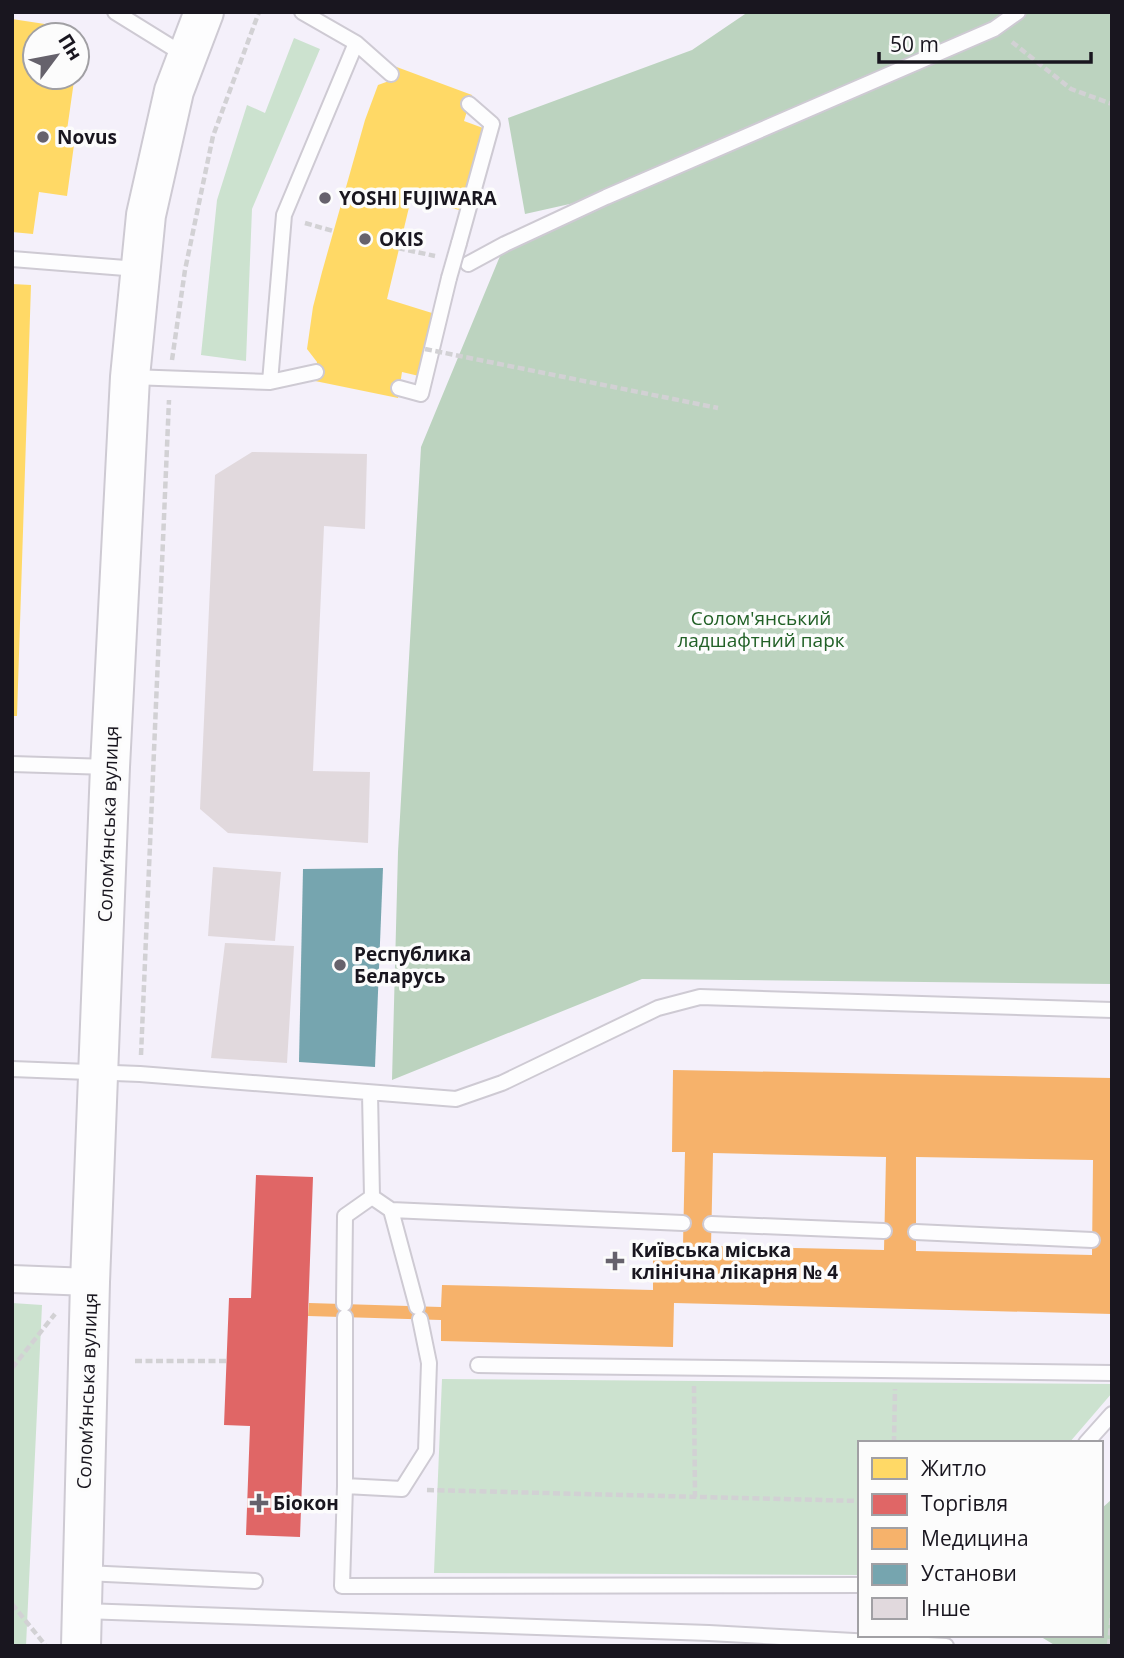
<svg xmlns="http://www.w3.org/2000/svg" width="1124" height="1658" viewBox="0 0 1124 1658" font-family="'Open Sans',sans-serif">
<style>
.green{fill:#cce2cf}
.forest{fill:#bcd3bf}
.homes{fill:#ffd966}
.shops{fill:#e06666}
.health{fill:#f6b26b;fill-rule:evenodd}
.public{fill:#76a5af}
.building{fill:#e1d9dd}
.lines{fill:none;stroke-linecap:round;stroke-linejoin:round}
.lane-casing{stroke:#cecad3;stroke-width:18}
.street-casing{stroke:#cecad3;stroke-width:30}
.secondary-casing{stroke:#cecad3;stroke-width:42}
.path{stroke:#d2d1d4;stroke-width:4.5;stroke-dasharray:7 3.5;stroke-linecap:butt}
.lane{stroke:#fdfdfe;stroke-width:14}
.street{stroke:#fdfdfe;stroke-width:26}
.secondary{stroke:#fdfdfe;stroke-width:38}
.lane-bridge-casing{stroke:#cecad3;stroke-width:18;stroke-linecap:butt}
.path-bridge{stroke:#d2d1d4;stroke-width:4.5;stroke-dasharray:7 3.5;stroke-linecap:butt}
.lane-bridge{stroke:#fdfdfe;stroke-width:14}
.poi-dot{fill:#66626c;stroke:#fcfcfc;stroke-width:2.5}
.labels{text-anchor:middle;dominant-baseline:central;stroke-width:7;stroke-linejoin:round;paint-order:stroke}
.poi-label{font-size:19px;font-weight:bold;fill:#19161f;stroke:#fcfcfc;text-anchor:start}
.park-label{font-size:19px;fill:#216026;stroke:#fcfcfc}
.street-label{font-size:19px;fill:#19161f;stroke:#fcfcfc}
</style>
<rect width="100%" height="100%" fill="#f4f0fa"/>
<path class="green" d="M294,38L320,49L252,209L246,361L201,355L217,200L247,105L265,113Z
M12,1303L42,1305L26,1646H12Z
M442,1379L1112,1384V1393L1069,1443H860V1575L434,1573Z"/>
<path class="forest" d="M748,12H1112V984L642,979L392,1080L398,852L421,447L505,244L601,197L525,214L508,118L692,50Z
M1112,1499V1646H1056L1038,1635H1101V1509Z"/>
<path class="homes" d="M12,19L58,26L57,35H35V77H62L61,80L74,81L65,144L74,145L67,196L39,192L33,234L12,232Z
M394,66L472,95L464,121L483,128L464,211L411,199L387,299L432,313L419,376L402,372L398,398L315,381L317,362L307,349L313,307L322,272L365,120L378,85L389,81Z
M12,284L31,285L17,716H12Z"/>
<path class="shops" d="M256,1175L313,1177L300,1537L246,1535L250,1426L224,1425L229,1298H251Z"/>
<path class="health" d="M673,1070L1112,1078V1314L674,1303L673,1347L441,1341V1320L308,1316L309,1303L441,1307L442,1285L653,1290V1245H683L685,1152H672ZM713,1153L886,1157L884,1250L711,1246ZM916,1157L1093,1160L1092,1255L916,1251Z"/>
<path class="public" d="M383,868L375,1067L299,1062L303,869Z"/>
<path class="building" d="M252,452L367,454L365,529L324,526L313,771L370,772L368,843L228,833L200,809L215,475Z
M213,867L281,872L275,941L208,936Z
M225,943L294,946L287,1063L211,1058Z"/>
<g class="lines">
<g class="lane-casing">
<path id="lane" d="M115,12L186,56
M356,43L391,74
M459,243L492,124L469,104
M12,259L138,269
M468,264L505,244L606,197L994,29L1018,12
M131,377L270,382L284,215L356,43L302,12
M270,382L316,372
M399,388L421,394L449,278
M12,764L109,767
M12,1069L140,1074L456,1099L502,1083L658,1008L700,997L1112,1010
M370,1093L372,1197
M372,1197L391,1210L683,1223
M391,1210L417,1307
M711,1224L884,1231
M916,1232L1092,1240
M344,1304L345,1216L372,1197
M345,1317V1486L342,1586L860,1585
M478,1365L1112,1373
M1086,1443L1112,1414
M345,1486L402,1489L426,1451L429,1363L420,1319
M85,1573L255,1581
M83,1611L709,1633L946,1646"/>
</g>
<g class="street-casing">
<path id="street" d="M12,1279L90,1282"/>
</g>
<g class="secondary-casing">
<path id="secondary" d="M81,1646L90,1282L110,767L130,377L146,215L174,91L204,12"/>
</g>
<path class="path" d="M1012,42L1071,89L1112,104
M305,223L333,231
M398,248L435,256
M172,360L185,270L213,136L259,12
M141,1055L169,400
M135,1361H227
M12,1368L55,1314
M694,1386L695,1497
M894,1443L895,1389
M427,1490L860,1501
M12,1604L46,1646
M1109,1646L1112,1612"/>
<use href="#lane" class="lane"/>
<use href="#street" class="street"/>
<use href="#secondary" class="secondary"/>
<g class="lane-bridge-casing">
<path id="lane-bridge" d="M449,278L459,243"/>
</g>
<path class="path-bridge" d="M425,349L718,408"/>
<use href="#lane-bridge" class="lane-bridge"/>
</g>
<g class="poi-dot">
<circle cx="43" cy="137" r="7"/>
<circle cx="325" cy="198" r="7"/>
<circle cx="365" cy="239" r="7"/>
<circle cx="340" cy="965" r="7"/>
<path d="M611.5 1250.5h7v7h7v7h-7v7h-7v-7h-7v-7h7z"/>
<path d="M255.5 1492.5h7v7h7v7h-7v7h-7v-7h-7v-7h7z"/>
</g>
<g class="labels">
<g class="poi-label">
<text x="57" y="137">Novus</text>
<text x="339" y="198">YOSHI FUJIWARA</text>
<text x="379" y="239">OKIS</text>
<text x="354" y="954">Республика<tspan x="354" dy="22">Беларусь</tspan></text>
<text x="631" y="1250">Київська міська<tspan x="631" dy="22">клінічна лікарня № 4</tspan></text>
<text x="273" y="1503">Біокон</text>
</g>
<g class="park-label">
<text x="761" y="618">Солом'янський<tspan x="761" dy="22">ладшафтний парк</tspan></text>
</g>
<g class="street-label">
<text transform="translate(108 824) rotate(-88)">Соломʼянська вулиця</text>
<text transform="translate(87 1391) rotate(-88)">Соломʼянська вулиця</text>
</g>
</g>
<rect width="1124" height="1658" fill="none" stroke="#19161f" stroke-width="28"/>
<rect x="858" y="1441" width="245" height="196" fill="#fcfcfc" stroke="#a1a0a4" stroke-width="2"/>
<rect x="872" y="1458" width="35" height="21" fill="#ffd966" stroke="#a1a0a4" stroke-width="2"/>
<text x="921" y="1476" font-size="21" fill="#19161f">Житло</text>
<rect x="872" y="1494" width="35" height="21" fill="#e06666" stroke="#a1a0a4" stroke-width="2"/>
<text x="921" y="1511" font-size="21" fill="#19161f">Торгівля</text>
<rect x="872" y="1528" width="35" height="21" fill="#f6b26b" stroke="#a1a0a4" stroke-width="2"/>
<text x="921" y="1546" font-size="21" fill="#19161f">Медицина</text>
<rect x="872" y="1564" width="35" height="21" fill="#76a5af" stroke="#a1a0a4" stroke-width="2"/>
<text x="921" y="1581" font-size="21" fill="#19161f">Установи</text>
<rect x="872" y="1598" width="35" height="21" fill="#e1d9dd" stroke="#a1a0a4" stroke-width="2"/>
<text x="921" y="1616" font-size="21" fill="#19161f">Інше</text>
<g transform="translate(56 56) rotate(58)"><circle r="33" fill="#fcfcfc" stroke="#a1a0a4" stroke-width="2"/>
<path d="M0-5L12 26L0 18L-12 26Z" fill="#66626c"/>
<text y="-10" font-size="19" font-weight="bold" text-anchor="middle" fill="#19161f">Пн</text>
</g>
<path d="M879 52v10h212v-10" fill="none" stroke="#19161f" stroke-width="3.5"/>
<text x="890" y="52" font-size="21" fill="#19161f" stroke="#fcfcfc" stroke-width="5" paint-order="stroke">50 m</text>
</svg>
